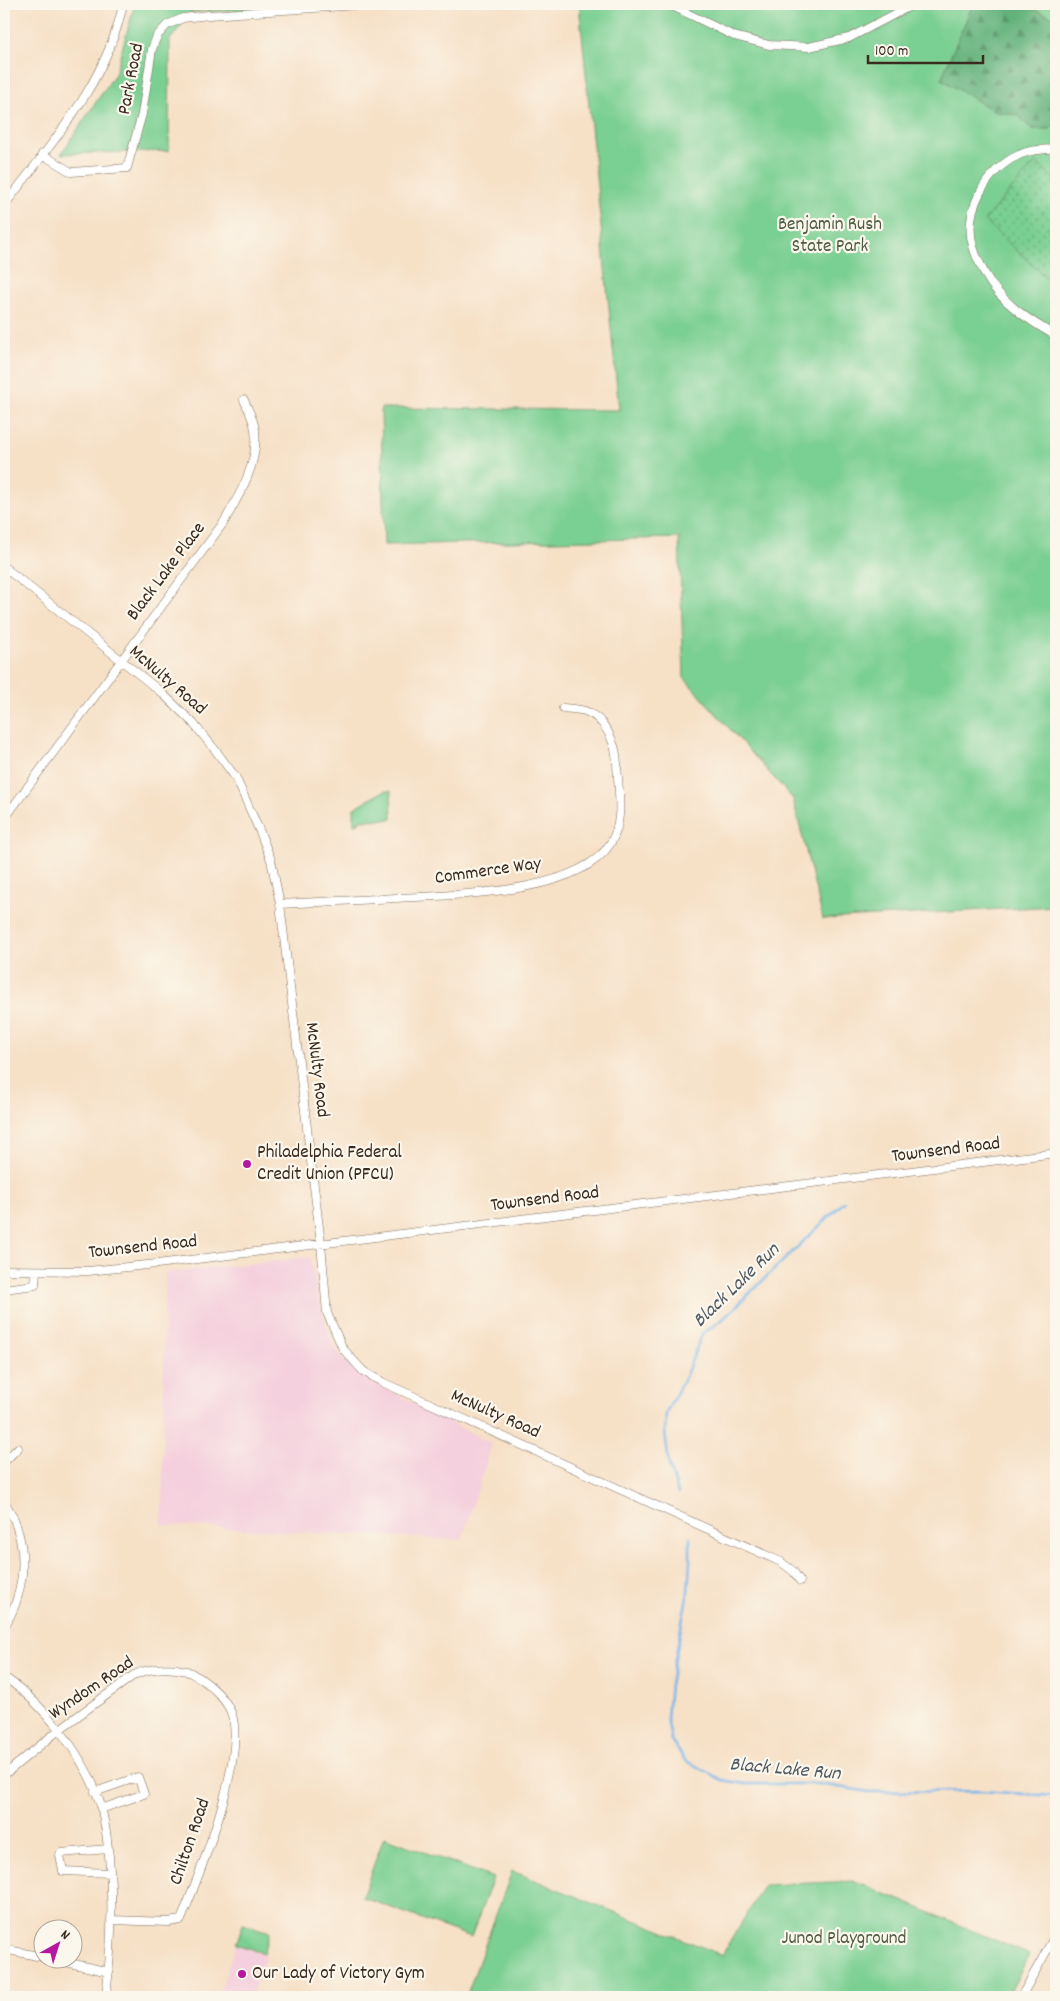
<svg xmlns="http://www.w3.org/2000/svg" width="1060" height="2001" viewBox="0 0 1060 2001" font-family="Dekko,sans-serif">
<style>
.built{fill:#f4cfdd}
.green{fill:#7acf92;stroke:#5a7c58}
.forest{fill:url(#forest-firs);stroke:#4f6e4d}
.garden{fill:url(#garden-dots);stroke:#5a7c58}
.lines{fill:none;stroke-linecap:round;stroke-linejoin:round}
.stream{stroke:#76b4e9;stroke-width:2.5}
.minor-casing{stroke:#7c6a59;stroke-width:9}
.minor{stroke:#fff;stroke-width:8}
.poi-dot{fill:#b5179e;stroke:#fbf7ec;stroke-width:2}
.labels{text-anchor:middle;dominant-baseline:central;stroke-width:4.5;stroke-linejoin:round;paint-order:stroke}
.street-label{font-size:19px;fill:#3b2a1e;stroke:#fbf7ec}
.park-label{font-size:19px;fill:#4e5c41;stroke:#fbf7ec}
.poi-label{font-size:19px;fill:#3b2a1e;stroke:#fbf7ec;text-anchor:start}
.water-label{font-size:20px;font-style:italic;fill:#505a65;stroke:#fbf7ec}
</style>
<defs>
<pattern id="forest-firs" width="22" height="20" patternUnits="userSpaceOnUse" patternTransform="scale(1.25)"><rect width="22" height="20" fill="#63b27c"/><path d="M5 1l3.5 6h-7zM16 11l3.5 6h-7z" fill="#539165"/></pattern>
<pattern id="garden-dots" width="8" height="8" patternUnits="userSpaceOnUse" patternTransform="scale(1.25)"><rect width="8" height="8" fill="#7acf92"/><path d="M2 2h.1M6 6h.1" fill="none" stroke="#65a877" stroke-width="1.8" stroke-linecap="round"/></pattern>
</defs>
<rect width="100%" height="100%" fill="#fbf7ec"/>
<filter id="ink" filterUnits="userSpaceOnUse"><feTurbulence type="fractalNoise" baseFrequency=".02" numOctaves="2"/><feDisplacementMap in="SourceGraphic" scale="10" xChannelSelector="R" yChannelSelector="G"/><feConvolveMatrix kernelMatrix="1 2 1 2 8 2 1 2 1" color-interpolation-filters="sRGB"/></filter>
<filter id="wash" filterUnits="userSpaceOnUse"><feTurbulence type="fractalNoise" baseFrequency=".0096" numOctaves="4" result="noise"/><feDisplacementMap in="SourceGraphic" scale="20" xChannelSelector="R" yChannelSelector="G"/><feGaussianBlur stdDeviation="1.12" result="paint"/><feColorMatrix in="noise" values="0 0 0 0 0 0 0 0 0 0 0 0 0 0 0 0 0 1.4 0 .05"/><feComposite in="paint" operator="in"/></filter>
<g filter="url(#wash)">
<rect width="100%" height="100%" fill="#f6e0c6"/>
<path class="built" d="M310,1257L323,1316L336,1349L348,1363L378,1384L492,1444L462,1540L162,1525L165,1273Z
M236,1945L266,1955L251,1997H230L219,1993Z"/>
<path class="green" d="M135,4H410L192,12L170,40L169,151L61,154L115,74Z
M579,4H1056V906L823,919L793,799L684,678L679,538L384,545L381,408L619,410Z
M384,791H391L392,819L359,820V823L354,824V808Z
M384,1837L493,1878L471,1937L362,1897Z
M512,1871L722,1955L764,1885L855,1881L1030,1955L1007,1997H466Z
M243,1924L270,1932L263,1953L236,1944Z"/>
<path class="forest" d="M973,4L1026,6L1056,18V124L1050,129H1032L1017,115L996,112L941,79Z"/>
<path class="garden" d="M1036,162L1056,181V287L984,220Z"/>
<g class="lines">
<path class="stream" d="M678,1493L669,1465L665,1432L666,1413L686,1375L702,1334L722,1320L844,1202
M690,1538V1563L688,1592L670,1684L667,1718L671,1740L685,1760L722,1780L745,1784H819L870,1792L981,1791L1056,1796"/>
</g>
</g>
<g filter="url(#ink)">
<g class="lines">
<g class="minor-casing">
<path id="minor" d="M668,4L734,36L769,45L809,47L849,38L914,4
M1056,149C1045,149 1029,150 1019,155C986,170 963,211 973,246C975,255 981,266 985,274C1000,302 1030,321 1056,336
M42,154L71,172L127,168L142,114L152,49L157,36L167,25L183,18L209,15L372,4
M4,206C51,143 107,83 123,4
M4,567L161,692L193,723L216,751L236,778L260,832L271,860L280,904L321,1244L327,1313L343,1349L363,1371L382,1382L781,1562L793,1571L800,1581
M4,819L224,522C240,494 259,463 255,430C254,420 248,409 244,400
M280,904C319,902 358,900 397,898C451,895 578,895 610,844C625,821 618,789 617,763C616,743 605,718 585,711C578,709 570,709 563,708
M4,1270L88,1271L157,1264L1056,1153
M4,1289L35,1285L36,1271
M4,1462L18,1448
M4,1501C8,1508 14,1517 16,1525C28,1559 23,1597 4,1627
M4,1677C45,1704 90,1763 102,1810C115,1871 113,1936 106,1997
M4,1775L60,1729L134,1675C149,1668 170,1666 186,1671C191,1672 195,1676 200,1678C212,1686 227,1700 232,1715C246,1760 199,1875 181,1920L169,1922L111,1920
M95,1792L138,1777L144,1794L101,1809
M108,1849L61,1853L60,1856L63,1871L110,1873
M4,1949L42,1957
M48,1958L109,1972
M1021,1997L1056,1934"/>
</g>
<use href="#minor" class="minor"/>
</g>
</g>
<g class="poi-dot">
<circle cx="247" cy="1164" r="5"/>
<circle cx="242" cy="1974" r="5"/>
</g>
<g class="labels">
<g class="street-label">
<text transform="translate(132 79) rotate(-79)">Park Road</text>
<text transform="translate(167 572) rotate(-53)">Black Lake Place</text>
<text transform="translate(167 681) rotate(41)">McNulty Road</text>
<text transform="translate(488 872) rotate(-8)">Commerce Way</text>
<text transform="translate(316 1070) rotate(83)">McNulty Road</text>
<text transform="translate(946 1151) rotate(-7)">Townsend Road</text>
<text transform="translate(545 1200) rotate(-7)">Townsend Road</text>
<text transform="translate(143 1248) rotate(-6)">Townsend Road</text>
<text transform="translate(495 1415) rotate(24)">McNulty Road</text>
<text transform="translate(92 1689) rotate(-34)">Wyndom Road</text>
<text transform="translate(191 1842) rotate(-71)">Chilton Road</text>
</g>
<g class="park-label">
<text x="830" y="225">Benjamin Rush<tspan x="830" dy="22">State Park</tspan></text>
<text x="844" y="1939">Junod Playground</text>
</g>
<g class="poi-label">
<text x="257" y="1153">Philadelphia Federal<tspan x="257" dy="22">Credit Union (PFCU)</tspan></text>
<text x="252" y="1974">Our Lady of Victory Gym</text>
</g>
<g class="water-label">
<text transform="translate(737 1286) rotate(-44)">Black Lake Run</text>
<text transform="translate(785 1770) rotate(5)">Black Lake Run</text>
</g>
</g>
<rect width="1060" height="2001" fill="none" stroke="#fbf7ec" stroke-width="20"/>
<g transform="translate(58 1944) rotate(39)"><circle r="24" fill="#fbf7ec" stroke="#aea59a"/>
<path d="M0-4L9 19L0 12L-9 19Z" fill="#b5179e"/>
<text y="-8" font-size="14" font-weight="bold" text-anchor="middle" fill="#3b2a1e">N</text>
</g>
<path d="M868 55v8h115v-8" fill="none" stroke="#3b2a1e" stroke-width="2.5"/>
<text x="875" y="55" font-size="15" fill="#3b2a1e" stroke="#fbf7ec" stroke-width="4" paint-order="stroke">100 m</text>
</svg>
